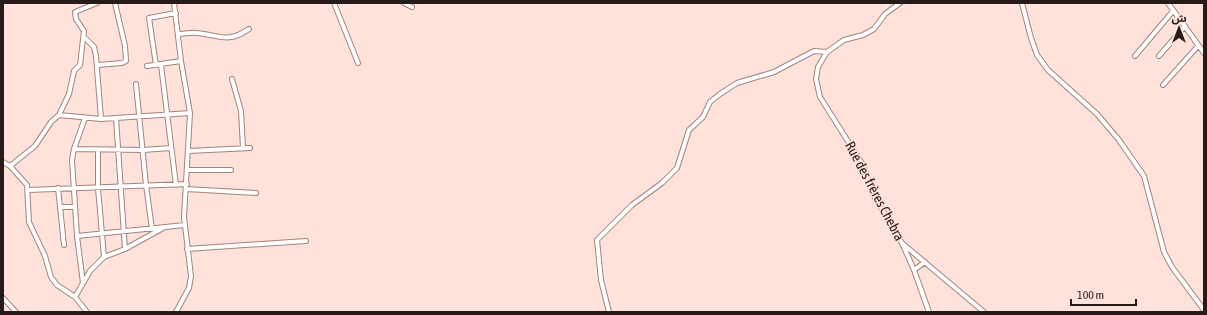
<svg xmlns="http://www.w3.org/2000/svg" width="1207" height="315" viewBox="0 0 1207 315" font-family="'Asap Condensed','Noto Sans Arabic',sans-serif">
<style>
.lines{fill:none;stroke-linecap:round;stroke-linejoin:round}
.street-casing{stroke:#a3837b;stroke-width:6}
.street{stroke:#fff;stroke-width:4}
.labels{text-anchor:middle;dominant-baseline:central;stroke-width:3;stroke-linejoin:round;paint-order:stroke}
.street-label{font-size:14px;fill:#271b18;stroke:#ffe2db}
</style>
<rect width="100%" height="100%" fill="#ffe2db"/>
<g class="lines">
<g class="street-casing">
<path id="street" d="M174,3L181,61L190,113L184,217L191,276L189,288L176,312
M334,3L358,63
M404,3L412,7
M1022,3L1031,38L1037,55L1048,70L1097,114L1119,140L1144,176L1164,252L1172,267L1204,310
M1168,3L1204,53
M178,34C184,34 191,32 197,33C220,35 227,44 249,29
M84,37L94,47L96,56L101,119
M827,52L818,67L816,79L820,97L863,165L874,196L902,243L914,270L929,312
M1135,56L1173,11
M1159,56L1185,26
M98,65L122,63L126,61L125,46L115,3
M156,65L149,18L176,13
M161,65L176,185
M147,66L181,61
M232,79L241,111L243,148
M136,84L146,185L152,229
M1163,85L1198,46
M59,115L101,119L190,113
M116,118L125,249
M74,149L143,150L171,148
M189,151L250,148
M3,162L10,166L27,185L29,222L45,256L51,277L57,285L75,297
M10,166L35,146L51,122L59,115L69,94L74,71L80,65L84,31L76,19L75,12L97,3
M187,170H231
M58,188L64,245
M186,189L256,193
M28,190L187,184
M60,207H75
M77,236L185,225
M903,244L984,312
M187,249L306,241
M104,257L125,249L163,228
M914,270L925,262
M83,283L77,236L72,160L74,149L85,118
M3,298L16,312
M87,312L75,297L90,271L104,257L98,188V150
M609,312L601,280L597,240L632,205L662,183L677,168L689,130L703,117L710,102L720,94L737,83L774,72L814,51L827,52L844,40L863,35L874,29L885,14L900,3"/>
</g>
<use href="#street" class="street"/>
</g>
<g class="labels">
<g class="street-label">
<text transform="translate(875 191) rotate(62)">Rue des frères Chebra</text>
</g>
</g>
<rect width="1207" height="315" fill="none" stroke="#271b18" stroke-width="8"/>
<g transform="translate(1179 28)" stroke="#ffe2db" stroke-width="3" paint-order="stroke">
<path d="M0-3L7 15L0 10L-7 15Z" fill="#271b18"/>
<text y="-6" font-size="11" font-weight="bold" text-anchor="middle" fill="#271b18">ش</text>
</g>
<path d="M1071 299v6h65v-6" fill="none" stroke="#271b18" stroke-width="2"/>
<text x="1077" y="299" font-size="12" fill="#271b18" stroke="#ffe2db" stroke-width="3" paint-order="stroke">100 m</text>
</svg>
